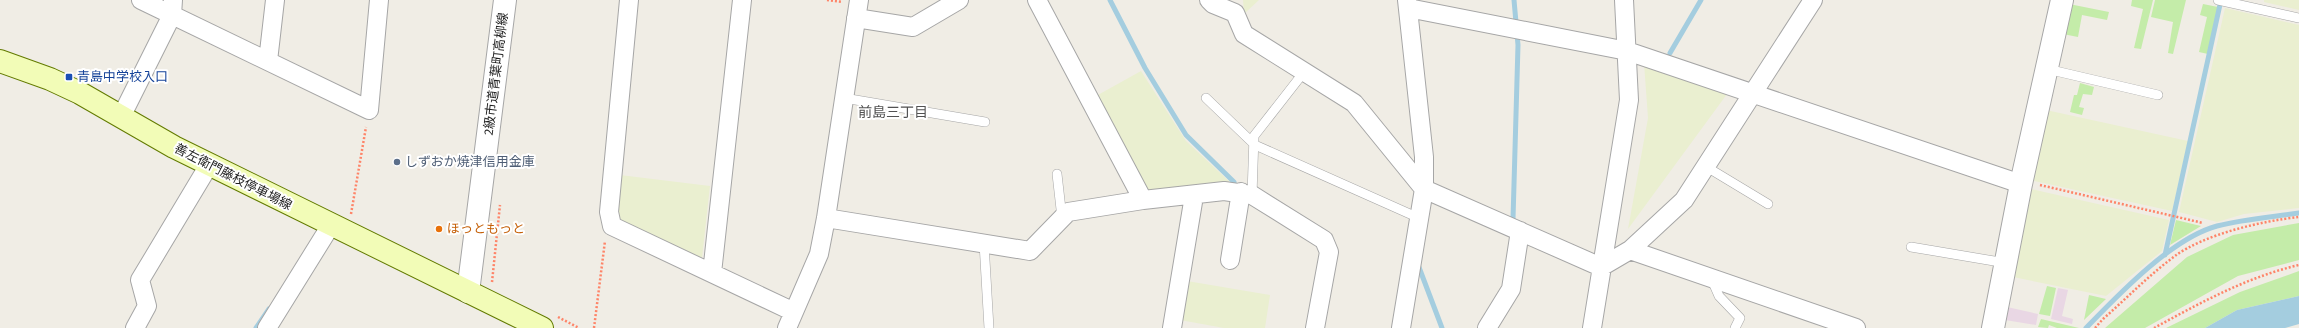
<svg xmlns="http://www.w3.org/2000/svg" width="2299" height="328" viewBox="0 0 2299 328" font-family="'Source Sans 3','Noto Sans JP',sans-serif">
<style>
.industrial{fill:#e9d7e4}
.farmland{fill:#eaefd0}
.grass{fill:#c4eca9}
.water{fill:#a4cddf}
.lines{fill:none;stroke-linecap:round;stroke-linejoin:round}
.stream{stroke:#a4cddf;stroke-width:5}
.service-casing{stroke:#a6a6a6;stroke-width:10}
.minor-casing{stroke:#a6a6a6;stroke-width:20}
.tertiary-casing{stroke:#a6a6a6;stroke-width:24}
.secondary-casing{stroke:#637b01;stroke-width:24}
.path{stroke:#fe8468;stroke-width:2.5;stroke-dasharray:2 2;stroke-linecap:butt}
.service{stroke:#fff;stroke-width:9}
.minor{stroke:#fff;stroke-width:18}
.tertiary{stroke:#fff;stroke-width:22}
.secondary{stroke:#f2fcb7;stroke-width:22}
.transit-dot{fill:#1a4fb4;stroke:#fff;stroke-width:1.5}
.service-dot{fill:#5c6f8a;stroke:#fff;stroke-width:1.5}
.food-dot{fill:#e8710a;stroke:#fff;stroke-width:1.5}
.labels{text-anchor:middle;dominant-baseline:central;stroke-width:4;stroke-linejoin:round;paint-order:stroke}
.street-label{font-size:13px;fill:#1f1f1f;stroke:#fff}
.transit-label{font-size:13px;fill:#164399;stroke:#fff;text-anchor:start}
.service-label{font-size:13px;fill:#4e5e75;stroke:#fff;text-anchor:start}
.food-label{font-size:13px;fill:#c56008;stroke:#fff;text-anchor:start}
.neighbourhood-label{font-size:14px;fill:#525252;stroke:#fff}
</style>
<rect width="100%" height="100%" fill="#f0ede5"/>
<path class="industrial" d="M2058,288L2068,290L2062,316L2073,319L2072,324L2051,319Z
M2007,307L2038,314L2036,325L2005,320Z"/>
<path class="farmland" d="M1243,0H1259L1244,14Z
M2264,0H2299V10L2264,2Z
M2225,8L2299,25V208L2244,214L2217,222L2179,212Z
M1644,63L1730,90L1628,229L1648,118Z
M1141,71L1186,141L1233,185L1147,193L1096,96Z
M2046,110L2188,141L2172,211L2030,180Z
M620,175L710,186L702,258L623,223L615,211Z
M2031,189L2169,220L2162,251L2106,296L2013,277Z
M1187,281L1270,295L1265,328H1224L1180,320Z"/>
<path class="grass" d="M2132,0H2153L2141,49L2134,48L2143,9L2131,6Z
M2155,0H2186L2173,54L2168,53L2173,22L2151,17Z
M2069,4L2109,12L2107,20L2082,15L2078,37L2063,34Z
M2203,4L2218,7L2208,54L2199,52L2207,17L2200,15Z
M2080,83L2094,87L2092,95L2083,94L2079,107L2084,108L2082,115L2070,112L2074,95H2077Z
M2176,220L2201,226L2170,245Z
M2299,223V260L2238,276L2145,328H2105L2187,257L2233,235Z
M2299,271V296L2237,310L2205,328H2166L2240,292Z
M2047,286L2056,288L2050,316L2039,314Z
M2089,295L2106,299L2084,320Z
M2041,319L2079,328H2057L2049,325L2048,328L2038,327Z"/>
<path class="water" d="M2299,296V324L2285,328H2205L2237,310Z"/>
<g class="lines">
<path class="stream" d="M1110,0L1145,68L1186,135L1234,182
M1670,53L1701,0
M1513,219L1518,45L1514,0
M2165,255L2221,0
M1417,262L1442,328
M256,328L269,309
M2086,328C2118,295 2172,238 2217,226C2244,219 2272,217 2299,213"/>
<g class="service-casing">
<path id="service" d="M2218,0L2299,18
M2047,69L2158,95
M844,98L985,122
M1206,98L1255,145L1419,218
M1705,166L1768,204
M1057,174L1062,218
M1252,195L1254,136L1304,72
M984,243L989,328
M1911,247L2006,263
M1712,280L1719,296L1740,318L1735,328"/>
</g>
<g class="minor-casing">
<path id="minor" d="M141,0L369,110L379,0
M629,0L609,212L612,226L794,312
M1037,0L1143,200
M1209,0L1213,4L1235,13L1244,34L1354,103L1424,189L1601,267L1630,250L1684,200L1813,0
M1408,8L1627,51L2021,184
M856,18L913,27L959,0
M268,61L275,0
M121,117L172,15L173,0
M826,218L1030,251L1068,212L1143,200L1224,191L1252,195L1324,240L1329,252L1315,328
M1630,250L1856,328
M1230,260L1241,192
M712,273L742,0
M135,328L147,306L140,280L209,165
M267,328L331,225
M787,328L819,254L826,218L859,0
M1172,328L1194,196
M1401,328L1424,189V157L1407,0
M1487,328L1511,289L1520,231
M1592,328L1629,100L1624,0"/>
</g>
<g class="tertiary-casing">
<path id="tertiary" d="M468,292L505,0
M1993,328L2021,184L2062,0"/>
</g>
<g class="secondary-casing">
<path id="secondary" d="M0,61L50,79L80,93L174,147L542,328"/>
</g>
<path class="path" d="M827,0L842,2
M2040,185L2203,223
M351,214L366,127
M492,282L500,205
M558,317L579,328
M594,328L605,241
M2095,328L2103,319C2127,298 2149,275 2175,256C2205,234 2262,221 2299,217
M2154,328C2200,303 2247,277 2299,265"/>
<use href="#service" class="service"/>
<use href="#minor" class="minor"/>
<use href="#tertiary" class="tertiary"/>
<use href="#secondary" class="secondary"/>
</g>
<rect class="transit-dot" x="65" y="73" width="8" height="8" rx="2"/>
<circle class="service-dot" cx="397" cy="162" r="4"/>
<circle class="food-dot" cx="439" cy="229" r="4"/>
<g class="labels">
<g class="street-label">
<text transform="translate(496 74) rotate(-83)">2級市道青葉町高柳線</text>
<text transform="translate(233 177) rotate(27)">善左衛門藤枝停車場線</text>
</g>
<g class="transit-label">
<text x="77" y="77">青島中学校入口</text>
</g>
<g class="service-label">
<text x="405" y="162">しずおか焼津信用金庫</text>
</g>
<g class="food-label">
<text x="447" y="229">ほっともっと</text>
</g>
<g class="neighbourhood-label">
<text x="893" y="113">前島三丁目</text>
</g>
</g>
</svg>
